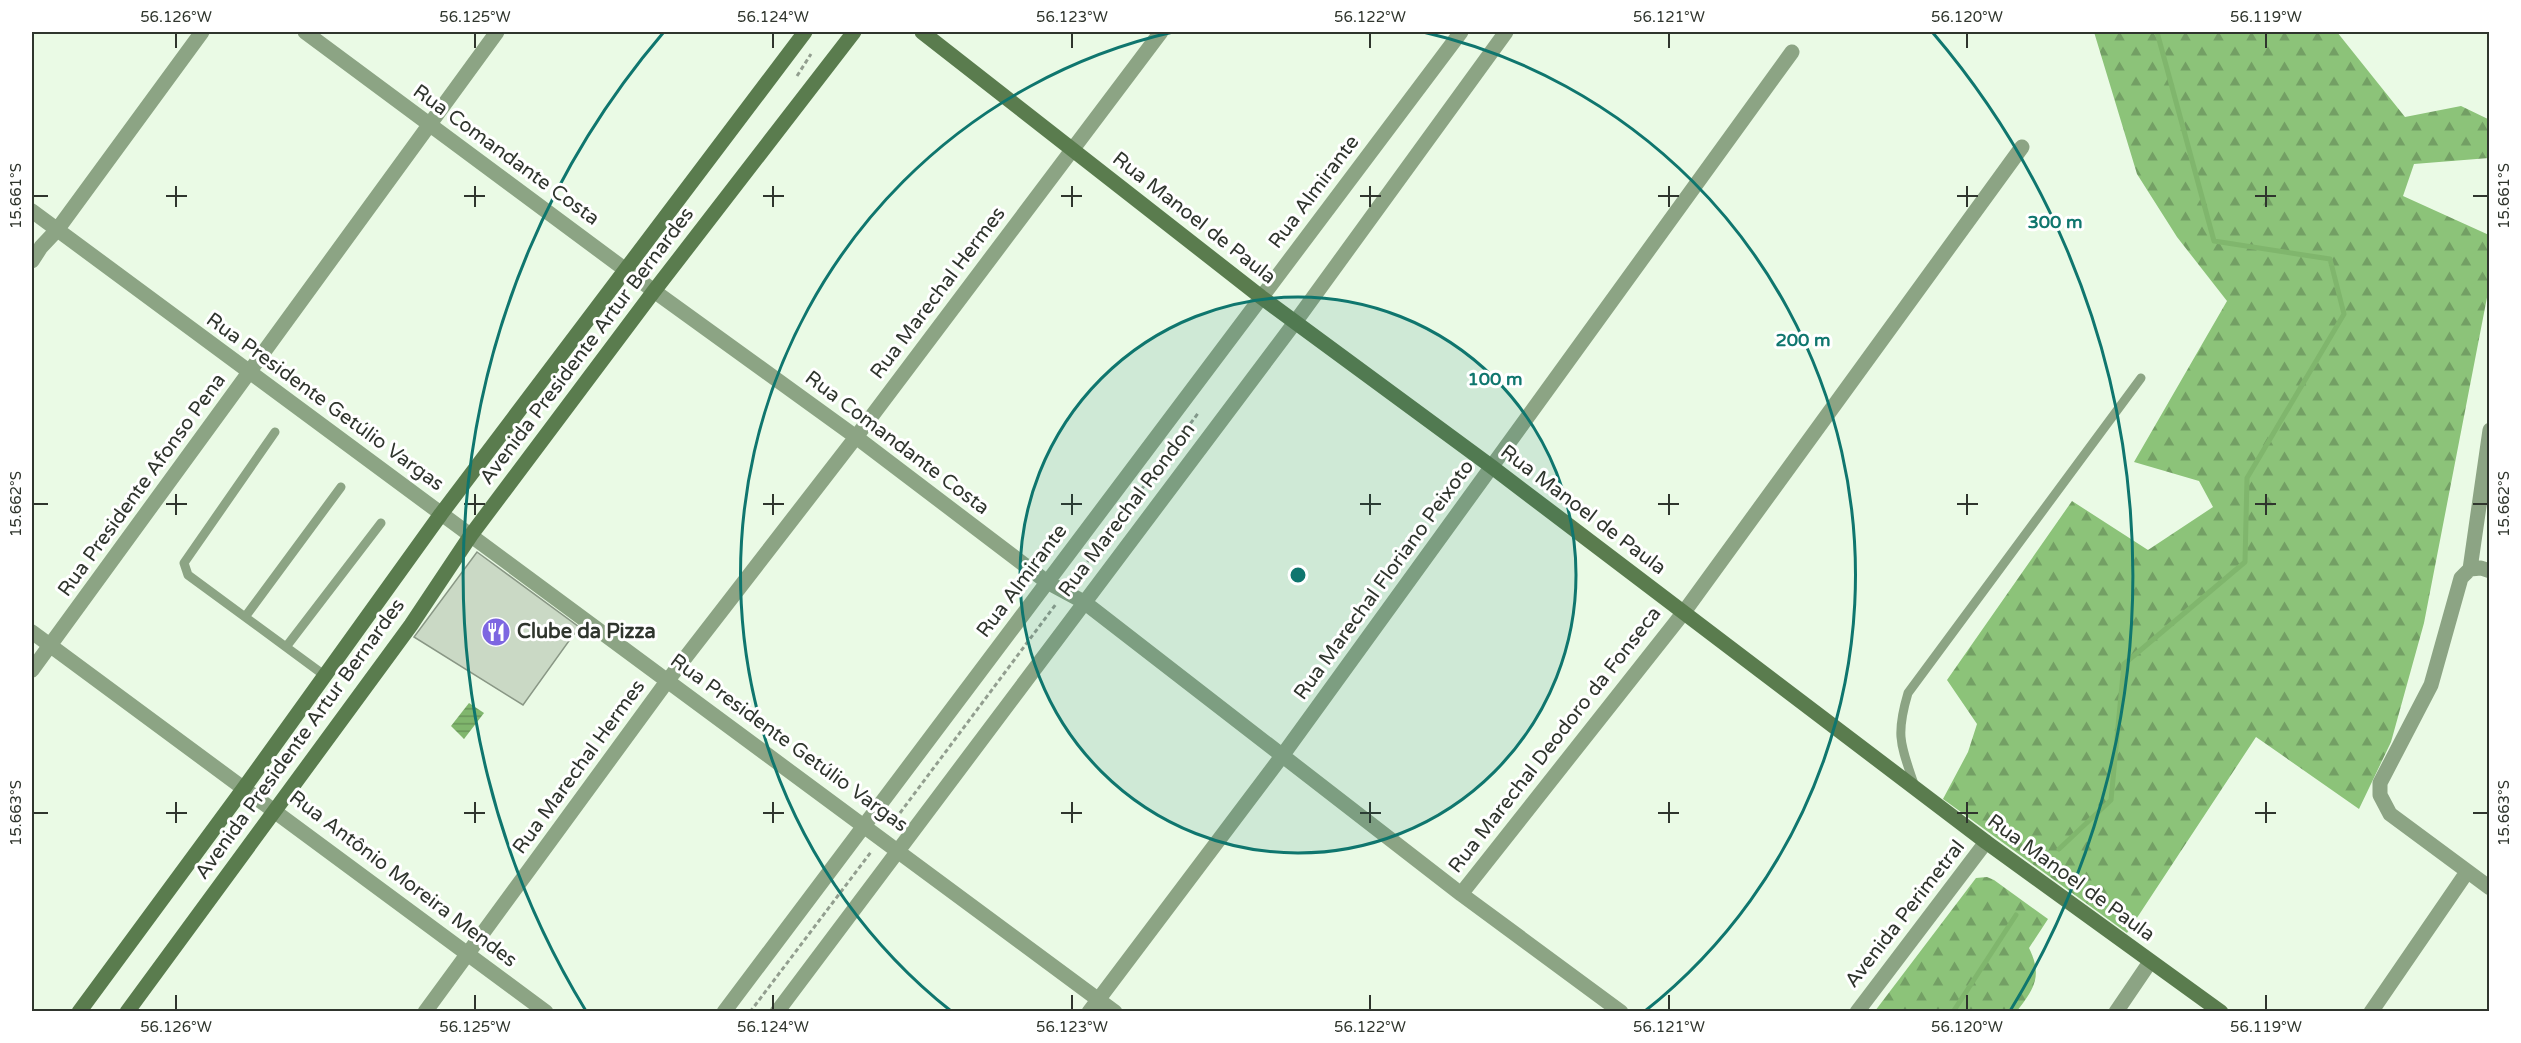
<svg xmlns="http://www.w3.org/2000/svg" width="2521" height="1043" viewBox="0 0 2521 1043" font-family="'Varela Round',sans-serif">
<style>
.forest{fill:url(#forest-firs)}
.water{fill:url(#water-rules)}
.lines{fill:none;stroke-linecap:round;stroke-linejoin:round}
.stream{stroke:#80b66d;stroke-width:5}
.building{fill:#cad9c5;stroke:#899785;stroke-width:1.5}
.path{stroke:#929e8f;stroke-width:3;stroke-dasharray:4.5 3;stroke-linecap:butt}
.lane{stroke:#8ca484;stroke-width:9}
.street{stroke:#8ca484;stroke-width:15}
.secondary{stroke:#5a7c4e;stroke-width:15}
.ticks{fill:none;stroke:#2f352d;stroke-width:2}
.ring{fill:none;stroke:#0f766e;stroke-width:3}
.labels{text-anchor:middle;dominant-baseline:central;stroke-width:6;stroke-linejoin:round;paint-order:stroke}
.street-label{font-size:20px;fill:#2f352d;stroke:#fff}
.poi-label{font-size:20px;font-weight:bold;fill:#2f352d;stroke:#fff;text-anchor:start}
.centre{fill:#0f766e;stroke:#fff;stroke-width:3}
.ring-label{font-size:18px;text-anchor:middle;font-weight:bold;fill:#0f766e;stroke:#fff;stroke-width:6;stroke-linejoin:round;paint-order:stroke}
.neatline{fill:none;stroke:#2f352d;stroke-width:2}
.ticks-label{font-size:15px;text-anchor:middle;fill:#2f352d}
</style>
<defs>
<pattern id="forest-firs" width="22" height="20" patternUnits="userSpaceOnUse" patternTransform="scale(1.5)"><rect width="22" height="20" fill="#8cc379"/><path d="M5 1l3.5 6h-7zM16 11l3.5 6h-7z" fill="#739f64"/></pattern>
<pattern id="water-rules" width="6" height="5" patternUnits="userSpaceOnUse" patternTransform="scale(1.5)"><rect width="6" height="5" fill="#80b66d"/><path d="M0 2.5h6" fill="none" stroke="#69955a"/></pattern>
</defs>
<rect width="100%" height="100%" fill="#eafae5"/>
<path class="forest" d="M2094,32H2337L2405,117L2461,106L2490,120L2489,158L2414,164L2403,196L2489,235L2490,282L2424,623L2391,742L2359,809L2256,737L2127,933L1943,799L1968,752L1977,724L1947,680L2072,501L2148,550L2213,507L2199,481L2134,462L2227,301L2177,237L2137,174Z
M1987,877L1994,880L2048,919L2029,948C2043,976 2034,989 2017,1011H1875L1976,878Z"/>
<path class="water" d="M469,703L484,713L464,739L451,726Z"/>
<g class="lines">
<path class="stream" d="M2059,849L2111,800L2124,664L2245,562L2247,478L2344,314L2330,259L2214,241L2157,32
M1953,1012L2016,915"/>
</g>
<path class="building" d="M477,552L579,627L523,705L414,637Z"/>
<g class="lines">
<path class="path" d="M797,76L811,54
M1074,580L1199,412
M891,825L1056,604
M750,1012L871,852"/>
<path class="lane" d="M275,432L184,563L188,575L324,675
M245,617L341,487
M286,647L381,523
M1915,787C1901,745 1895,737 1908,693L2141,378"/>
<path class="street" d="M305,32L654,291L856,437L1047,582L1084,602L1461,894L1621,1012
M32,211L1115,1012
M32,261L41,247L57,230L202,32
M2470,569L2490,430
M2490,571L2481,568L2470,569L2461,578L2431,685L2380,783V795L2390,814L2490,888
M32,632L546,1012
M32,670L497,32
M1461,894L1684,612L2022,147
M425,1012L668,680L856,437L1161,32
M724,1012L1461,32
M777,1012L1296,321L1506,32
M1089,1012L1282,756L1792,52
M1857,1012L1986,842
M2116,1012L2150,962
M2371,1012L2467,872"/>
<path class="secondary" d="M922,32L1261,297L1492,467L1986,842L2221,1012
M79,1012L244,788L441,514L805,32
M127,1012L411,625L471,535L654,291L854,32"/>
</g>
<path class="ticks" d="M176,33V48M475,33V48M773,33V48M1072,33V48M1370,33V48M1669,33V48M1967,33V48M2266,33V48M176,186V207M475,186V207M773,186V207M1072,186V207M1370,186V207M1669,186V207M1967,186V207M2266,186V207M33,196H48M166,196H187M464,196H485M763,196H784M1061,196H1082M1360,196H1381M1658,196H1679M1957,196H1978M2255,196H2276M2473,196H2488M176,494V515M475,494V515M773,494V515M1072,494V515M1370,494V515M1669,494V515M1967,494V515M2266,494V515M33,504H48M166,504H187M464,504H485M763,504H784M1061,504H1082M1360,504H1381M1658,504H1679M1957,504H1978M2255,504H2276M2473,504H2488M176,802V823M475,802V823M773,802V823M1072,802V823M1370,802V823M1669,802V823M1967,802V823M2266,802V823M33,813H48M166,813H187M464,813H485M763,813H784M1061,813H1082M1360,813H1381M1658,813H1679M1957,813H1978M2255,813H2276M2473,813H2488M176,995V1010M475,995V1010M773,995V1010M1072,995V1010M1370,995V1010M1669,995V1010M1967,995V1010M2266,995V1010"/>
<circle cx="1298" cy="575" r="278" fill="#0f766e" fill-opacity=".12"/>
<g class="ring">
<circle cx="1298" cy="575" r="278"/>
<path d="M951 1011A557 557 0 0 1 1173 32M1423 32A557 557 0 0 1 1645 1011"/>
<path d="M586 1011A835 835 0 0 1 663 33M1933 33A835 835 0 0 1 2010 1011"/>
</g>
<defs>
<g id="restaurant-disc" transform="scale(1.5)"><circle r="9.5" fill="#7d66e1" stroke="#fff"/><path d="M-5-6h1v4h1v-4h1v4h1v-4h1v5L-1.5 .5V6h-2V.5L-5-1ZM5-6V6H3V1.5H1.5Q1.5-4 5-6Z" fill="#fff"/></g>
</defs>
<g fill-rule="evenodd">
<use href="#restaurant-disc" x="496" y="632"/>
</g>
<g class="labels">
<g class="street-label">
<text transform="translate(506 155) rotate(36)">Rua Comandante Costa</text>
<text transform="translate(1314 192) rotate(-53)">Rua Almirante</text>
<text transform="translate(1194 218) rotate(38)">Rua Manoel de Paula</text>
<text transform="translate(938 293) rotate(-53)">Rua Marechal Hermes</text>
<text transform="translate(587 346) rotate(-53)">Avenida Presidente Artur Bernardes</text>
<text transform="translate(325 402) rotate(36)">Rua Presidente Getúlio Vargas</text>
<text transform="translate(897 443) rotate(37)">Rua Comandante Costa</text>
<text transform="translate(142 485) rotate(-54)">Rua Presidente Afonso Pena</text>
<text transform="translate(1127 510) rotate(-53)">Rua Marechal Rondon</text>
<text transform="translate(1583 510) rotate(37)">Rua Manoel de Paula</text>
<text transform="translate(1384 580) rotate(-54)">Rua Marechal Floriano Peixoto</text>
<text transform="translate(1022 581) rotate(-53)">Rua Almirante</text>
<text transform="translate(300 739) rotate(-54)">Avenida Presidente Artur Bernardes</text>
<text transform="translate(1555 740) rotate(-52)">Rua Marechal Deodoro da Fonseca</text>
<text transform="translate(789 743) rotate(36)">Rua Presidente Getúlio Vargas</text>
<text transform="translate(579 767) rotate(-54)">Rua Marechal Hermes</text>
<text transform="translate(2071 878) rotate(36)">Rua Manoel de Paula</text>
<text transform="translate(403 879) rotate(37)">Rua Antônio Moreira Mendes</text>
<text transform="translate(1905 914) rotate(-52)">Avenida Perimetral</text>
</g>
<g class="poi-label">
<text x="517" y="632">Clube da Pizza</text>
</g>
</g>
<circle cx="1298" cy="575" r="9" class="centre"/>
<g class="ring-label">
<text x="2055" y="228">300 m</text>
<text x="1803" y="346">200 m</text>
<text x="1495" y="385">100 m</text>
</g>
<rect width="2521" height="1043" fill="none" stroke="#ffffff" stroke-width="66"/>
<rect x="33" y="33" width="2455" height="977" class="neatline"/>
<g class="ticks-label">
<text x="176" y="22">56.126°W</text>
<text x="475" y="22">56.125°W</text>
<text x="773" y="22">56.124°W</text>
<text x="1072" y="22">56.123°W</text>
<text x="1370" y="22">56.122°W</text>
<text x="1669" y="22">56.121°W</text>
<text x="1967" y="22">56.120°W</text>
<text x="2266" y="22">56.119°W</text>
<text transform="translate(16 196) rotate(-90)" y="5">15.661°S</text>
<text transform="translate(2504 196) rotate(-90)" y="5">15.661°S</text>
<text transform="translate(16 504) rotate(-90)" y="5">15.662°S</text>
<text transform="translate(2504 504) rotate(-90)" y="5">15.662°S</text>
<text transform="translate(16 813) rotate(-90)" y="5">15.663°S</text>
<text transform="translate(2504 813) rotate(-90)" y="5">15.663°S</text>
<text x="176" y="1032">56.126°W</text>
<text x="475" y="1032">56.125°W</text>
<text x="773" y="1032">56.124°W</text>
<text x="1072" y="1032">56.123°W</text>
<text x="1370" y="1032">56.122°W</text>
<text x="1669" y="1032">56.121°W</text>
<text x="1967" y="1032">56.120°W</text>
<text x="2266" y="1032">56.119°W</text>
</g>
</svg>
